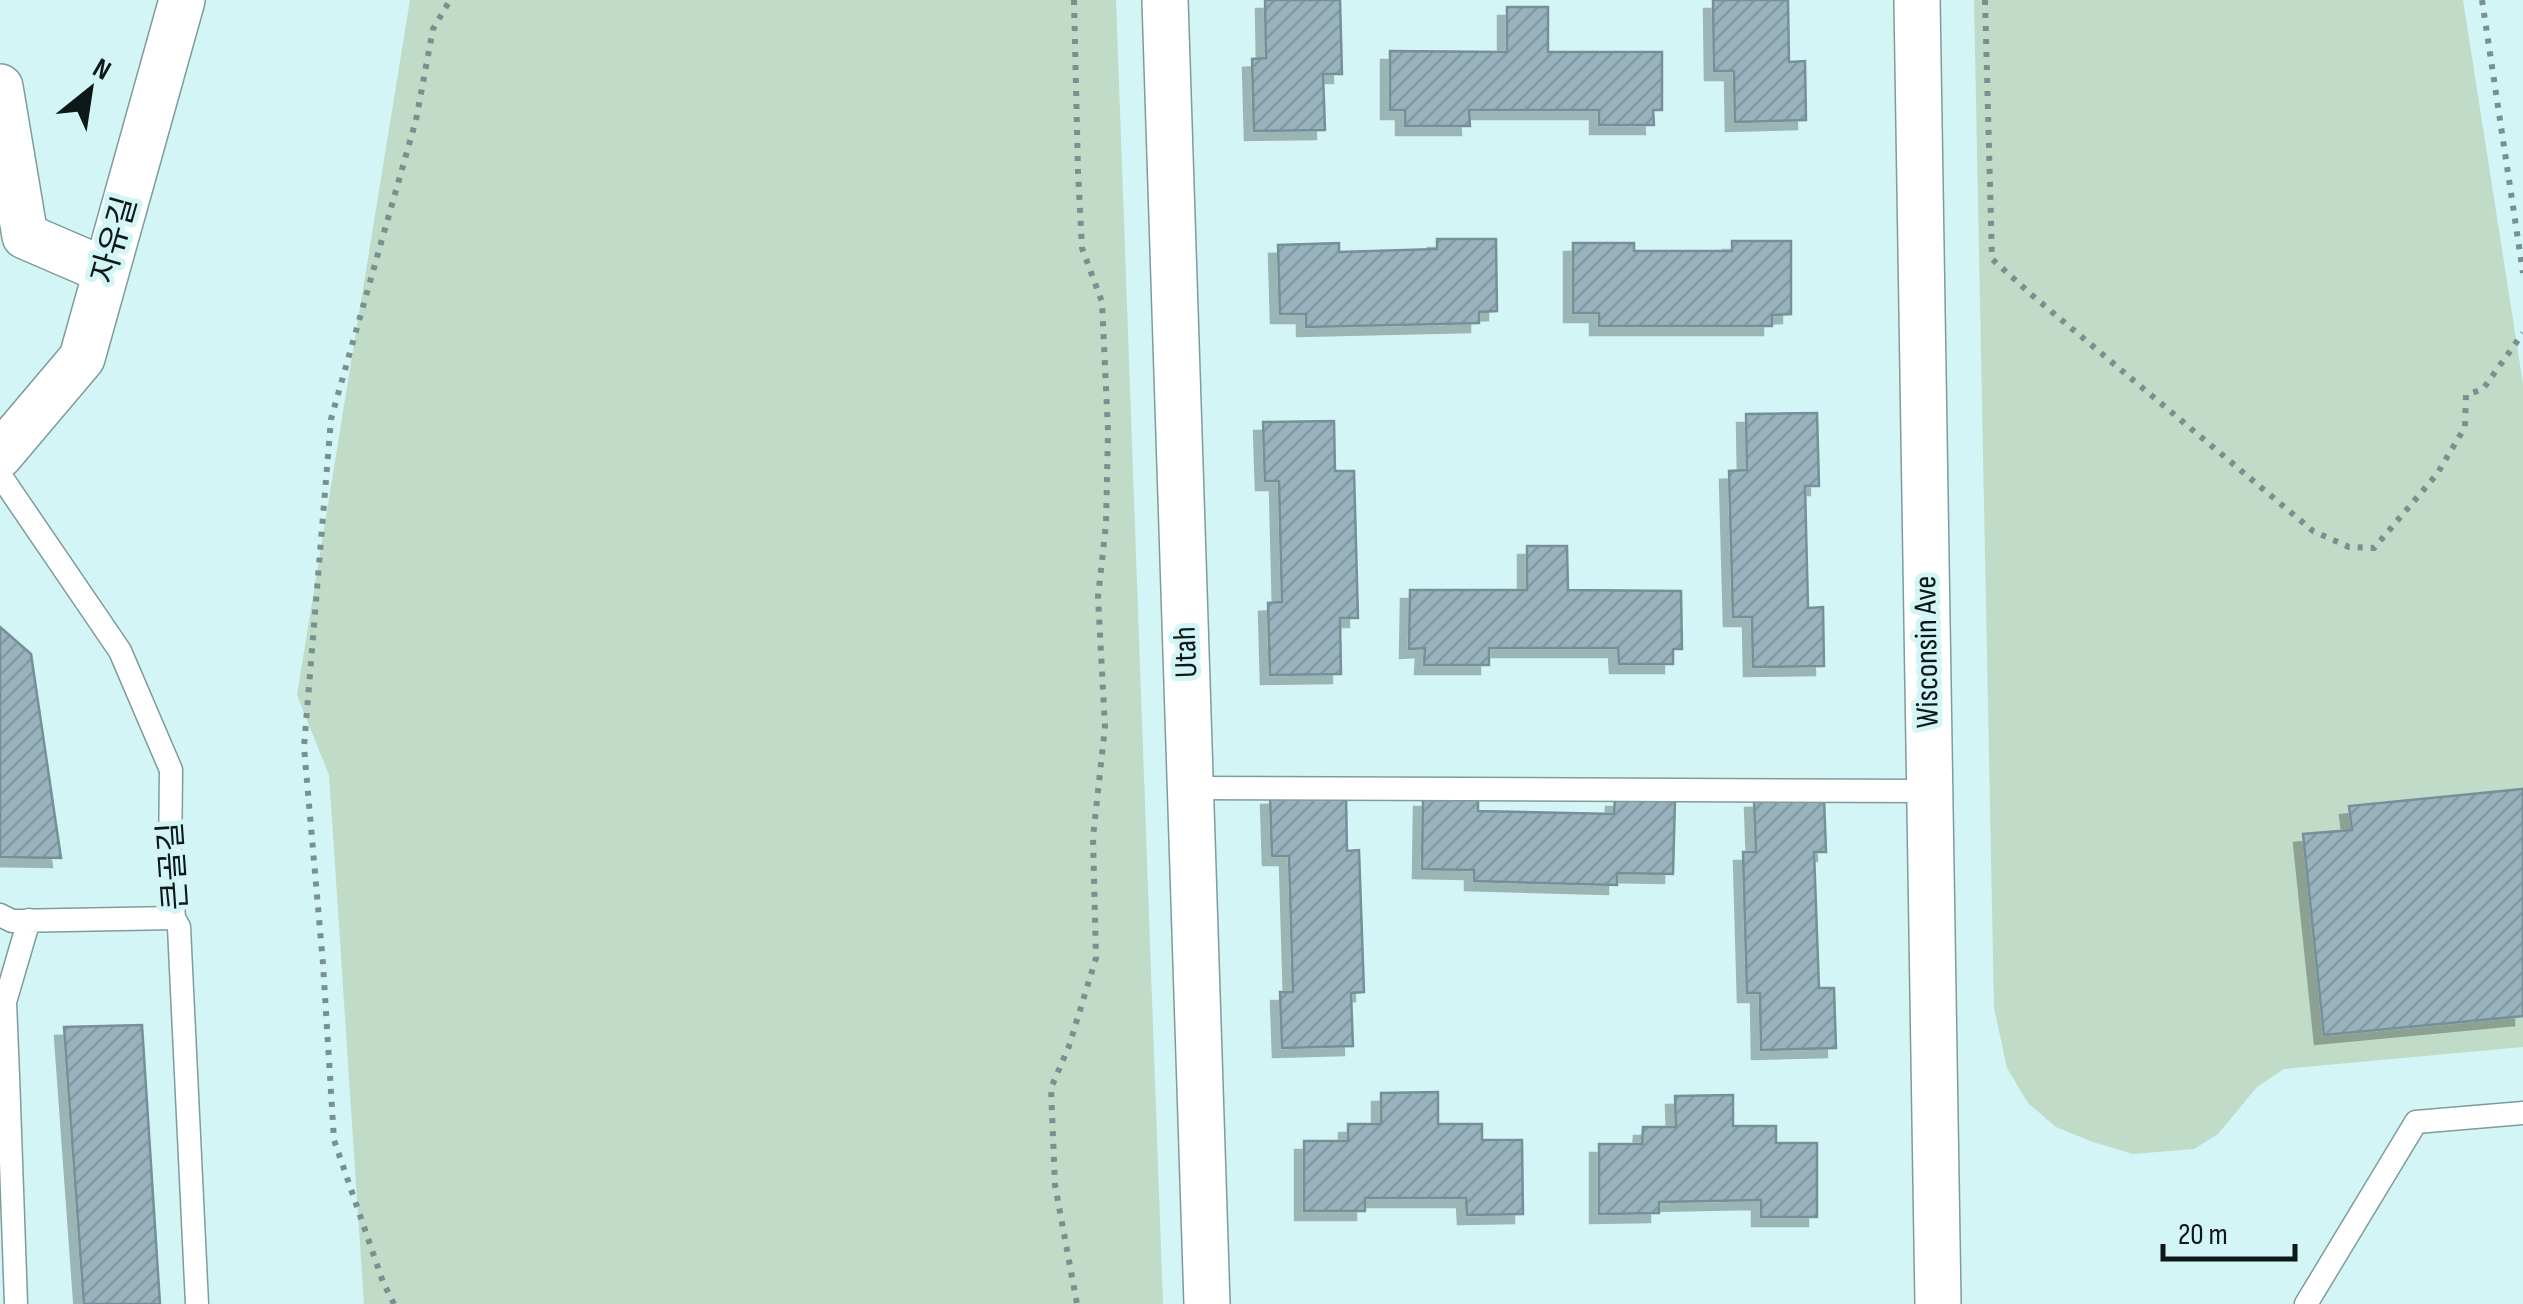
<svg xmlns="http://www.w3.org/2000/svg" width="2523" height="1304" viewBox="0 0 2523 1304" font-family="'Sofia Sans Condensed','Noto Sans KR',sans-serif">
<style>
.green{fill:#c0dbc7}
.building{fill:url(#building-hatch);stroke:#759099;stroke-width:2.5;filter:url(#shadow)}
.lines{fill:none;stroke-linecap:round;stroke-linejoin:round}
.lane-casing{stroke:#7e9c9d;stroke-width:25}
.street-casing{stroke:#7e9c9d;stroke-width:48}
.path{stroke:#799091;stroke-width:6;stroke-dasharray:5 8;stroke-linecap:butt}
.lane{stroke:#fff;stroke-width:22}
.street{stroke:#fff;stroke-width:45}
.labels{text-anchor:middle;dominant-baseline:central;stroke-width:10;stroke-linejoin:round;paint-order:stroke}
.street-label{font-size:32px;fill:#0d1819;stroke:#d4f5f5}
</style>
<defs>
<pattern id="building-hatch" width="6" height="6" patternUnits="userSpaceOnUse" patternTransform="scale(2.5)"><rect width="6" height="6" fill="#98b3bd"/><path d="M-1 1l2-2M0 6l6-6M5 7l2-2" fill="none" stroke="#8299a2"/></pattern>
<filter id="shadow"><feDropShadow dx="-9" dy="9" stdDeviation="0" flood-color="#0004"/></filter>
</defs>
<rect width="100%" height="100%" fill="#d4f5f5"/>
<path class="green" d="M410,0H1116L1163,1304H364L329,775L297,695Z
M1974,0H2463L2523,384V1047L2284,1069L2257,1087L2218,1134L2194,1149L2133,1154L2093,1142L2056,1127L2028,1103L2007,1068L1994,1008Z"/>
<path class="building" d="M1265,0H1340L1342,74H1323L1325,130L1254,131L1252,59L1266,58Z
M1713,0H1788L1789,62L1805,61L1806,120L1735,122L1734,71H1714Z
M1507,7H1548V52H1662V110H1653L1654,125H1599V110H1469L1470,126H1405V110H1390V51L1507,52Z
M1437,239H1496L1497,311L1479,312V323L1306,327V314H1280L1278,245L1339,243V252L1437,249Z
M1732,241H1791V314L1772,315V326H1599V313H1573V243H1634V251H1732Z
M1817,413L1819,486H1805L1808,608L1823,607L1824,666L1753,667L1752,617H1733L1729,471L1747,470L1746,414Z
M1334,421L1335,471H1354L1358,618H1340L1341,674L1270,675L1268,603L1282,602L1279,481H1265L1263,422Z
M1527,546H1567L1568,590L1681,591L1682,649H1673V664H1619L1618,648H1489V665H1424L1425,648L1409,649L1410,590H1527Z
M0,627L31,654L61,858L0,857Z
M2523,789V1016L2324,1035L2303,834L2352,830L2349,806Z
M1346,795L1347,851L1359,850L1364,992L1351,993L1353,1046L1282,1048L1280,992H1293L1289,856H1272L1270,796Z
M1824,797L1826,852H1814L1819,988H1834L1836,1048L1761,1050L1760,993H1747L1743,852H1756L1754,799Z
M1423,798L1478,799V811L1614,814L1615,798L1675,799L1673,874L1617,873V885L1474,881V870L1422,869Z
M142,1025L160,1304H84L64,1027Z
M1438,1092V1124H1482V1140H1522L1523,1214L1467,1215L1466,1198H1365V1211H1304V1141H1348V1124H1381V1093Z
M1733,1095V1126H1776V1143H1817V1217H1761V1200L1659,1202V1213L1599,1214V1144H1642L1643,1127H1676L1675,1096Z"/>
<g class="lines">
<g class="lane-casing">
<path id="lane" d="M0,475L120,651L171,770L170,862L174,918L179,927L197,1304
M1190,788L1930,791
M0,915L12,921L174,918
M0,1076H8L5,1002L29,920
M8,1076L16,1304
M2306,1304L2416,1122L2523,1113"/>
</g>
<g class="street-casing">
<path id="street" d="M1165,0L1207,1304
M1917,0L1938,1304
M0,87L25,236L106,271
M0,455L82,358L182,0"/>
</g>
<path class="path" d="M1074,0L1078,172L1082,248L1102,302L1108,431L1106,524L1098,597L1105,727L1093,837L1096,958L1069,1046L1051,1088L1055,1185L1077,1304
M1985,0L1992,259L2033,296L2313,531L2349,547L2374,548L2437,474L2465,427L2466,395L2483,389L2523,333
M2482,0L2523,273
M394,1304L383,1282L334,1140L323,964L304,747L331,419L416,120L433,29L450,0"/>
<use href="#lane" class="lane"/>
<use href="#street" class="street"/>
</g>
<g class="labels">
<g class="street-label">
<text transform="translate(115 240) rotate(-74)">자유길</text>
<text transform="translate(1186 652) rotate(-92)">Utah</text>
<text transform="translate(1927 652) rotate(-91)">Wisconsin Ave</text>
<text transform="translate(174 866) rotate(-94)">큰골길</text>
</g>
</g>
<g transform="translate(90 90) rotate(30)" stroke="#d4f5f5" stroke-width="8" paint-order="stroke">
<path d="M0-8L18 38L0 25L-18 38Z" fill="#0d1819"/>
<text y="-15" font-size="28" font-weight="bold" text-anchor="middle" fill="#0d1819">N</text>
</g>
<path d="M2163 1244v15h132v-15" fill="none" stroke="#0d1819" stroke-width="5"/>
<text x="2178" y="1244" font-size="30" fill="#0d1819" stroke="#d4f5f5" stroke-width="8" paint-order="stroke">20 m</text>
</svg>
